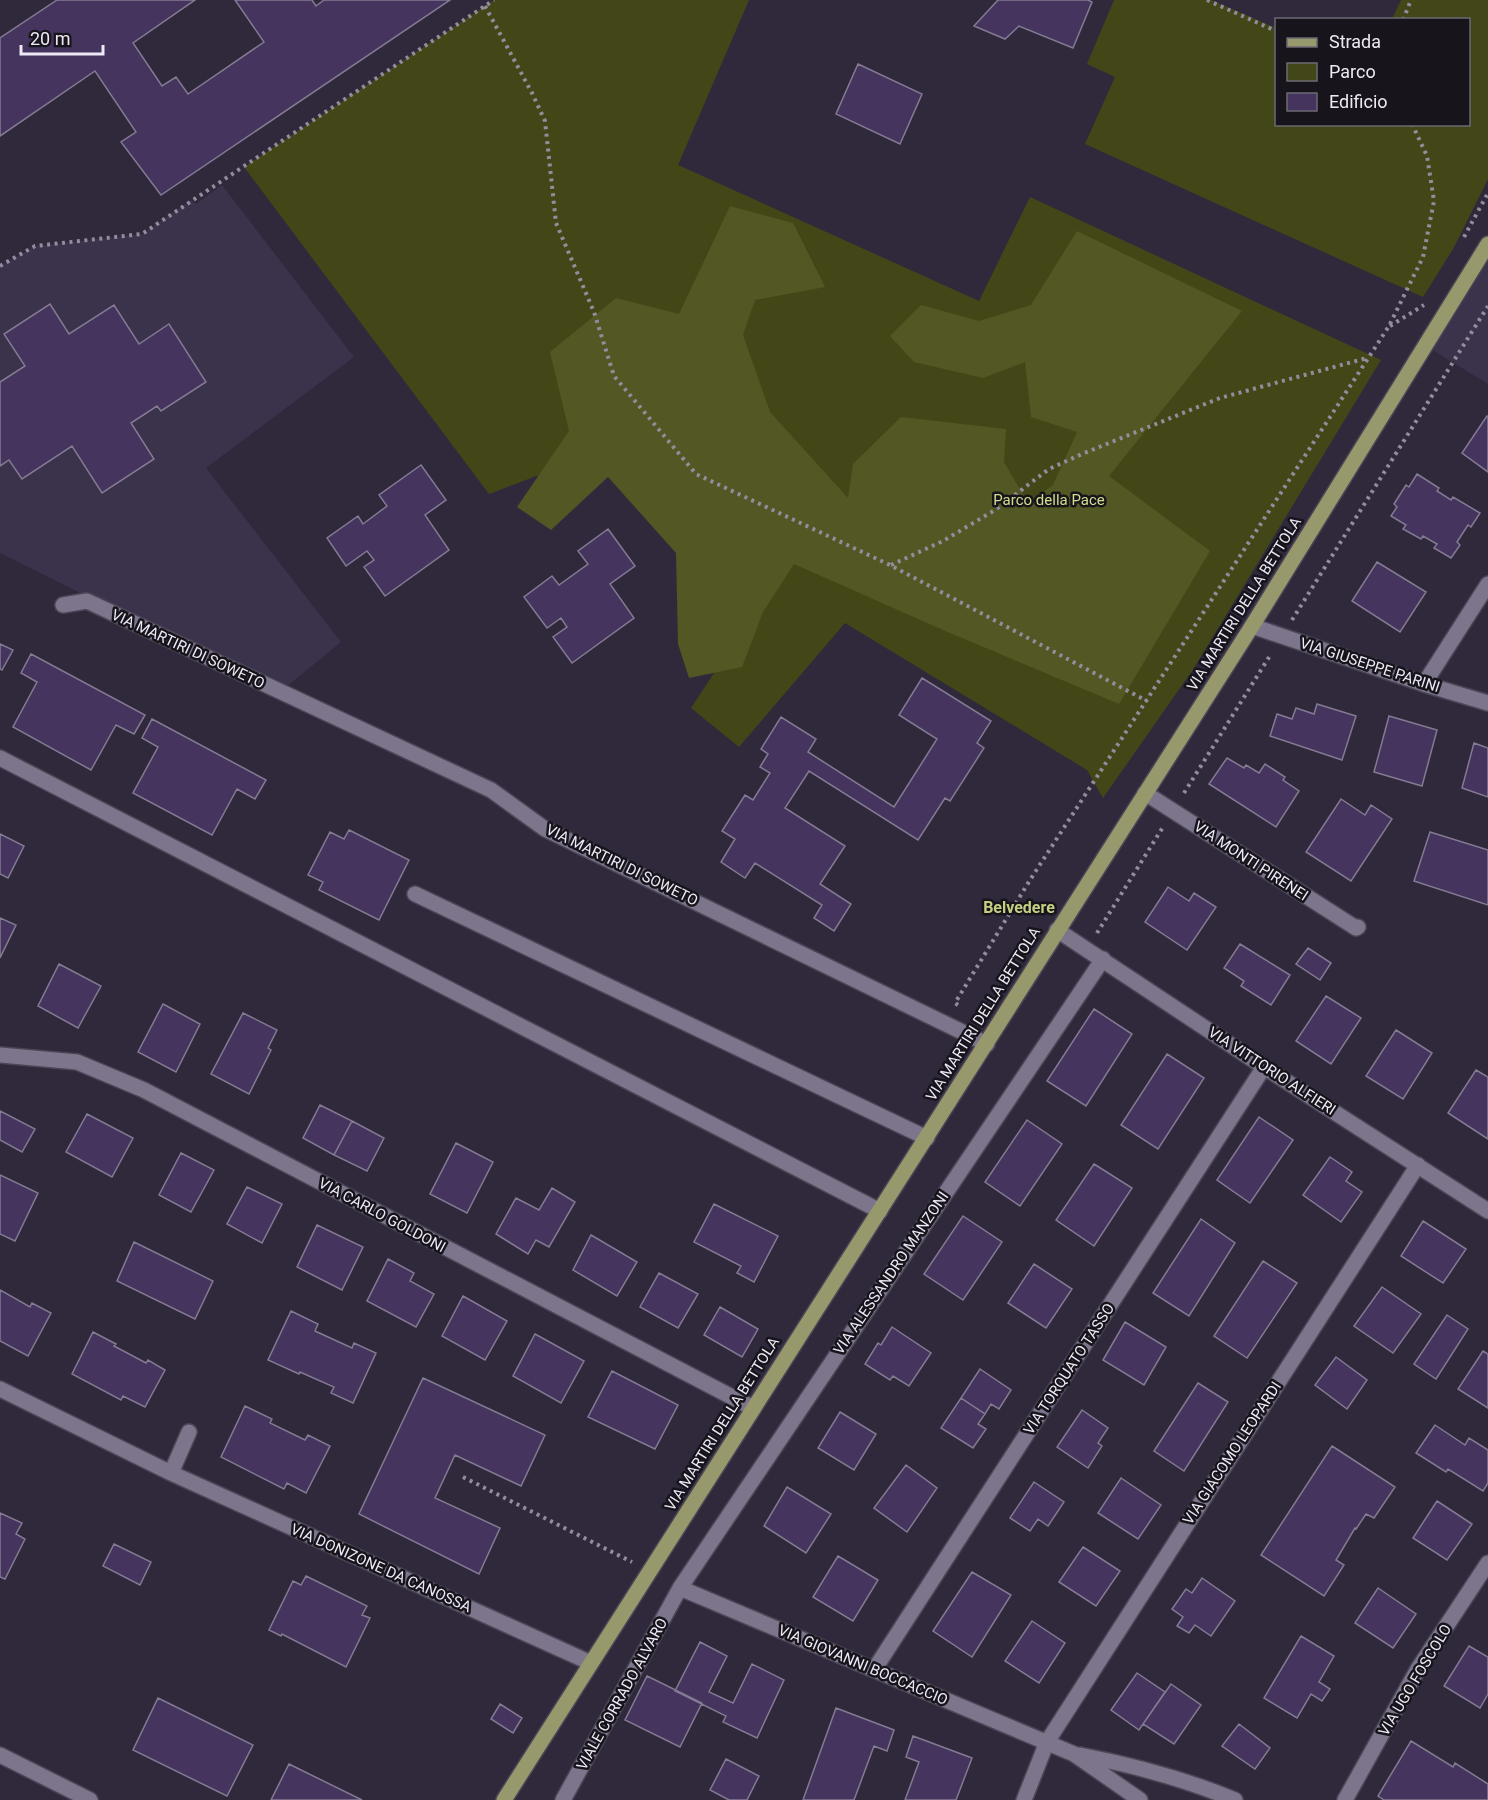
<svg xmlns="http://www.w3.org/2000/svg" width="1488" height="1800" viewBox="0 0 1488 1800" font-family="Roboto,sans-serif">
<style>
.built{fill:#3b324b}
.green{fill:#434718}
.forest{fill:#525723}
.building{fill:#44345e;stroke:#837b92;stroke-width:1.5}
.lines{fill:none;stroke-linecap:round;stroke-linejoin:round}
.minor-casing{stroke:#4b4555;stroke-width:18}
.major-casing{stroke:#4b4555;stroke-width:18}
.path{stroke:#928d9c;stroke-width:4;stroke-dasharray:3 4.5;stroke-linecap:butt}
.minor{stroke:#7d758c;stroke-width:15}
.major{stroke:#97996c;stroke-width:15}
.labels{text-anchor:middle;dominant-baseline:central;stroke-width:5;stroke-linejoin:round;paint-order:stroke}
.park-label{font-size:15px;fill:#d4dd8c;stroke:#17141c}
.street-label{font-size:15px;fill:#ede9f5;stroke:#17141c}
.neighbourhood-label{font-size:16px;font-weight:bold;fill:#c5ce81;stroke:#17141c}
</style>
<rect width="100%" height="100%" fill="#30293c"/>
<path class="built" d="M222,185L354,357L206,468L341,642L280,692L0,553V266L35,246L142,234L191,200L196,204Z
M1488,244V384L1426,346Z"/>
<path class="green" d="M494,0H749L678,165L979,301L1030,197L1381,360L1194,668L1103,798L1087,770L845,623L739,747L691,708L765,596L592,455L489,494L244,167Z
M1114,0H1211L1276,28V124H1468V20L1392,19L1401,0H1488V179L1453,249L1423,297L1085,144L1115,77L1087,64Z"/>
<path class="forest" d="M730,206L793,223L825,287L755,300L743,335L770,412L848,498L853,464L901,417L1006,429L1004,462L1028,503L1053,485L1077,432L1031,417L1025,362L983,378L914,362L890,336L921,305L979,321L1031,305L1077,231L1242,311L1109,476L1210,551L1119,704L943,630L794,564L763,612L742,667L689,678L678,644L676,553L608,477L551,530L517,507L569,431L550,352L616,298L679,314Z"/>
<path class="building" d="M57,0H195L133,43L162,86L176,77L188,94L264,42L235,0H312L316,6L324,0H450L161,195L121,142L136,132L95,71L0,136V38Z
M998,0H1088L1092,2L1073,48L1019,26L1005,39L974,26Z
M858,64L922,94L900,144L836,114Z
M50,304L69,334L114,305L139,344L169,324L206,382L161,411L157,406L131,423L154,459L102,493L72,446L22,479L9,460L0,466V382L25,366L4,334Z
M1487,416L1488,417V472L1462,453Z
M421,465L446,500L425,515L449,550L385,596L364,567L374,560L367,551L346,566L327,538L358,516L363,524L387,506L379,495Z
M1417,474L1439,488L1437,491L1451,500L1453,497L1480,513L1471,527L1468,525L1457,542L1460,545L1451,558L1434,548L1437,544L1423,536L1421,539L1403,529L1406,525L1391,516L1397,507L1394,504L1406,485L1409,487Z
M608,529L635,566L610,584L634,618L572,663L553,637L567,627L561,618L547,628L524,597L552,576L559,585L588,564L578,551Z
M1377,562L1426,592L1400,632L1352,601Z
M0,644L13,650L2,670L0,669Z
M31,654L145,715L134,734L116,725L91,770L13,727L37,682L21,673Z
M922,678L991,721L977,743L984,748L950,801L945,798L918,840L809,771L785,808L845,846L820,884L851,904L834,931L814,918L822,905L755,863L745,878L721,862L735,839L722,831L745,795L753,800L770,773L760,767L768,754L761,749L781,717L816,739L808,752L894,807L937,739L899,715Z
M1317,704L1356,716L1342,760L1270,736L1277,714L1292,719L1296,708L1314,714Z
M1389,716L1437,730L1422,786L1374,772Z
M152,719L266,780L255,799L237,789L212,835L133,793L158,747L142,738Z
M1474,743L1488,748V797L1462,788Z
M1227,758L1244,768L1246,765L1259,773L1265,764L1285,777L1283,780L1299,791L1276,827L1209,784Z
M1341,799L1365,815L1371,805L1392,819L1351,881L1306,852Z
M349,830L409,860L379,920L319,890L323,882L308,875L330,832L344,839Z
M1430,832L1488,850V905L1414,881Z
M0,834L24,846L8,878L0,874Z
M1168,887L1189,901L1194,893L1216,907L1187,950L1145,922Z
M0,918L16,925L0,958Z
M1240,944L1290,975L1271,1005L1241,986L1244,981L1224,968Z
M1308,948L1331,963L1320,980L1296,964Z
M59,964L101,986L78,1028L38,1006Z
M1326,996L1361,1018L1331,1064L1296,1041Z
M163,1004L200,1024L176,1072L138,1052Z
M1094,1009L1132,1034L1086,1106L1047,1081Z
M243,1013L277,1030L268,1048L271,1050L249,1094L211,1074Z
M1396,1030L1432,1053L1403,1099L1366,1076Z
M1167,1054L1204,1078L1158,1149L1121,1125Z
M1476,1070L1488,1077V1139L1448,1113Z
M320,1105L352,1121L334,1155L303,1138Z
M0,1111L35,1129L22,1152L0,1140Z
M87,1114L133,1138L112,1177L66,1152Z
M1259,1117L1293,1140L1250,1203L1217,1180Z
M1027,1120L1062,1144L1020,1206L985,1182Z
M352,1121L384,1138L367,1171L334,1155Z
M456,1143L493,1162L467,1213L430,1194Z
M181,1153L214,1170L191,1212L159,1195Z
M1330,1157L1352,1172L1346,1181L1362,1192L1341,1222L1303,1195Z
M1094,1164L1132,1188L1094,1246L1056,1220Z
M0,1175L38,1193L15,1241L0,1234Z
M247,1187L282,1204L262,1243L227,1224Z
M552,1188L575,1202L549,1247L536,1240L528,1254L496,1234L516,1198L539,1210Z
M714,1204L778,1236L754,1282L737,1273L741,1266L694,1242Z
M963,1216L1002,1242L963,1300L924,1274Z
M1201,1219L1235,1243L1189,1316L1153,1293Z
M1423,1221L1466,1249L1443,1283L1401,1256Z
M317,1225L363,1247L342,1290L297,1267Z
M591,1235L637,1262L617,1296L573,1270Z
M134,1242L213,1281L195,1319L117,1281Z
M388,1259L414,1273L410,1281L434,1294L416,1327L367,1301Z
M1263,1261L1297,1283L1247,1358L1214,1336Z
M1034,1264L1072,1289L1046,1328L1008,1303Z
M659,1273L698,1294L678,1328L640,1307Z
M1382,1287L1421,1314L1393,1353L1354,1326Z
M0,1290L30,1307L32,1303L51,1313L28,1356L0,1341Z
M463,1296L507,1321L485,1360L442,1336Z
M720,1307L758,1329L742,1357L704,1335Z
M291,1311L318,1324L315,1331L352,1348L354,1343L376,1353L353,1403L331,1393L334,1387L300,1372L299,1374L268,1360Z
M1447,1315L1468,1329L1436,1379L1414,1364Z
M1125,1322L1166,1347L1144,1385L1103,1360Z
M892,1327L931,1353L909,1386L893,1376L890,1380L865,1364L878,1343L881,1345Z
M93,1332L116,1344L114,1346L146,1363L148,1360L165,1370L145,1407L123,1396L121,1400L72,1374Z
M535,1334L584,1361L561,1403L513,1376Z
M1483,1351L1488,1354V1408L1458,1389Z
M1336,1357L1367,1380L1347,1409L1315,1385Z
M980,1369L1011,1390L999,1409L991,1404L985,1414L961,1398Z
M612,1371L678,1405L655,1449L588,1417Z
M423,1378L545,1435L521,1486L455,1455L435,1498L500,1528L479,1574L359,1514Z
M1198,1383L1228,1402L1184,1471L1154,1451Z
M961,1398L985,1414L978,1424L986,1429L973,1448L941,1428Z
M245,1406L272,1419L270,1423L305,1440L308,1435L330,1446L306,1493L287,1483L284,1489L221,1457Z
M1082,1410L1108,1428L1098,1443L1102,1446L1088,1468L1057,1447Z
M840,1412L876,1434L854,1470L818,1448Z
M1435,1425L1465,1445L1469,1438L1488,1450V1483L1483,1491L1448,1469L1446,1472L1416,1453Z
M1332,1446L1395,1487L1374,1518L1366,1514L1356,1529L1355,1528L1336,1560L1344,1565L1324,1596L1261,1555Z
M906,1465L937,1488L907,1532L874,1508Z
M1121,1478L1161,1505L1138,1539L1098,1513Z
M1034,1482L1064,1502L1048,1526L1038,1519L1030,1531L1010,1518Z
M787,1487L831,1514L806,1553L764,1526Z
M1437,1501L1472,1524L1447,1560L1413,1538Z
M0,1513L22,1523L16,1534L25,1539L5,1579L0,1577Z
M114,1544L151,1562L140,1585L103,1566Z
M1083,1547L1120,1571L1096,1606L1059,1582Z
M838,1556L878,1580L853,1621L813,1597Z
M972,1572L1011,1595L972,1657L933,1631Z
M306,1576L367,1606L362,1615L370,1618L346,1667L282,1634L281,1636L269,1630L293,1581L301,1585Z
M1202,1578L1235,1601L1211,1636L1195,1625L1189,1633L1177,1626L1183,1617L1172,1609L1186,1589L1192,1593Z
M1378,1588L1416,1614L1393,1648L1355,1623Z
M1032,1621L1065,1643L1039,1683L1005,1661Z
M1301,1636L1334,1656L1319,1682L1330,1689L1322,1701L1311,1694L1297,1718L1264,1698Z
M700,1642L727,1656L709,1692L733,1703L752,1664L784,1680L757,1738L723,1722L726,1716L675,1691Z
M1469,1646L1488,1657V1694L1480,1708L1444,1686Z
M1137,1673L1165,1692L1139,1730L1111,1710Z
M647,1676L702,1703L680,1747L625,1720Z
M1171,1684L1201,1705L1174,1744L1143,1724Z
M158,1698L253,1745L227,1796L133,1750Z
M500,1704L522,1718L513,1733L491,1719Z
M836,1708L894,1730L887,1751L874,1746L854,1800H803Z
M1239,1724L1270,1748L1255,1769L1222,1746Z
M913,1736L972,1758L956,1800H905L919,1762L906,1757Z
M1411,1741L1453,1767L1455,1763L1488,1784V1800H1384L1378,1796Z
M726,1759L759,1776L747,1800H729L710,1790Z
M289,1764L297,1768L362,1800H271Z"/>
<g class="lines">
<g class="minor-casing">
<path id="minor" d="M63,605L87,601L491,790L545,829L987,1044
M1252,626L1424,684L1488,703
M1424,684L1488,584
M0,758L880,1211
M1145,793L1356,928L1358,927
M415,894L927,1138
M1057,930L1264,1067L1488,1211
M0,1055L77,1062L144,1090L753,1408
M0,1389L171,1473L591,1663
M171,1473L189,1432
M680,1588L1074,1754L1140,1800
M874,1670L1264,1067
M0,1755L90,1800
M1080,1755C1132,1765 1185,1779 1235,1800
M563,1800L680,1588L1103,959
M1024,1800L1047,1742L1418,1165
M1345,1800L1418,1669L1488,1563"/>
</g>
<g class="major-casing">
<path id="major" d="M504,1800L1252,626L1488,244"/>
</g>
<path class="path" d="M1207,0L1276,31
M485,6L532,93L545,121L556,223L594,312L614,376L696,474L890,565L1147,701
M1403,20L1411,0
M1464,237L1488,193
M0,266L35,246L142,234L494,0
M1390,326L1424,305
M891,565L943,541L995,510L1049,469L1082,454L1220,398L1367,358
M1292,620L1488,306
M1184,793L1271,654
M1097,933L1163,827
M958,1005L955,1003L1030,880L1389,326L1423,257L1434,201L1427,156L1412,124
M463,1477L632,1562"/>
<use href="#minor" class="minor"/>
<use href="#major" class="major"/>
</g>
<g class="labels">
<g class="park-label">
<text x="1049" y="500">Parco della Pace</text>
</g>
<g class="street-label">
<text transform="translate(1244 604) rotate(-58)">VIA MARTIRI DELLA BETTOLA</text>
<text transform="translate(188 649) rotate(25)">VIA MARTIRI DI SOWETO</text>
<text transform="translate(1370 665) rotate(18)">VIA GIUSEPPE PARINI</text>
<text transform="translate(1251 861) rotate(33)">VIA MONTI PIRENEI</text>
<text transform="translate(622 865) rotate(26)">VIA MARTIRI DI SOWETO</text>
<text transform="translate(983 1014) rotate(-58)">VIA MARTIRI DELLA BETTOLA</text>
<text transform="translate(1272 1071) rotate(33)">VIA VITTORIO ALFIERI</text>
<text transform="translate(382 1215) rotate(28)">VIA CARLO GOLDONI</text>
<text transform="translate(891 1273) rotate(-56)">VIA ALESSANDRO MANZONI</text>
<text transform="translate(1069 1369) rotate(-57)">VIA TORQUATO TASSO</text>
<text transform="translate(722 1424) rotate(-58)">VIA MARTIRI DELLA BETTOLA</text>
<text transform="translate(1232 1453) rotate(-57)">VIA GIACOMO LEOPARDI</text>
<text transform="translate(381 1568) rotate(24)">VIA DONIZONE DA CANOSSA</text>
<text transform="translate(863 1665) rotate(23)">VIA GIOVANNI BOCCACCIO</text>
<text transform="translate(1415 1680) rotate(-59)">VIA UGO FOSCOLO</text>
<text transform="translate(622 1694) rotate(-61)">VIALE CORRADO ALVARO</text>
</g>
<g class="neighbourhood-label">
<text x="1019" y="907">Belvedere</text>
</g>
</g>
<rect x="1275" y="18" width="195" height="108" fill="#17141c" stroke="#6d6973" stroke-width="1.5"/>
<rect x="1287" y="38" width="30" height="9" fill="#97996c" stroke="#6d6973" stroke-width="1.5"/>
<text x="1329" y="48" font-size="18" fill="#ede9f5">Strada</text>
<rect x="1287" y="63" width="30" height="18" fill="#434718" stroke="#6d6973" stroke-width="1.5"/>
<text x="1329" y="78" font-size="18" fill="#ede9f5">Parco</text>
<rect x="1287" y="93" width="30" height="18" fill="#44345e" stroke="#6d6973" stroke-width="1.5"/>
<text x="1329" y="108" font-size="18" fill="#ede9f5">Edificio</text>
<path d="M21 45v9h82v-9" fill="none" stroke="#ede9f5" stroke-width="3"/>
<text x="30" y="45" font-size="18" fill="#ede9f5" stroke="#17141c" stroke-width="4.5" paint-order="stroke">20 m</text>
</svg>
